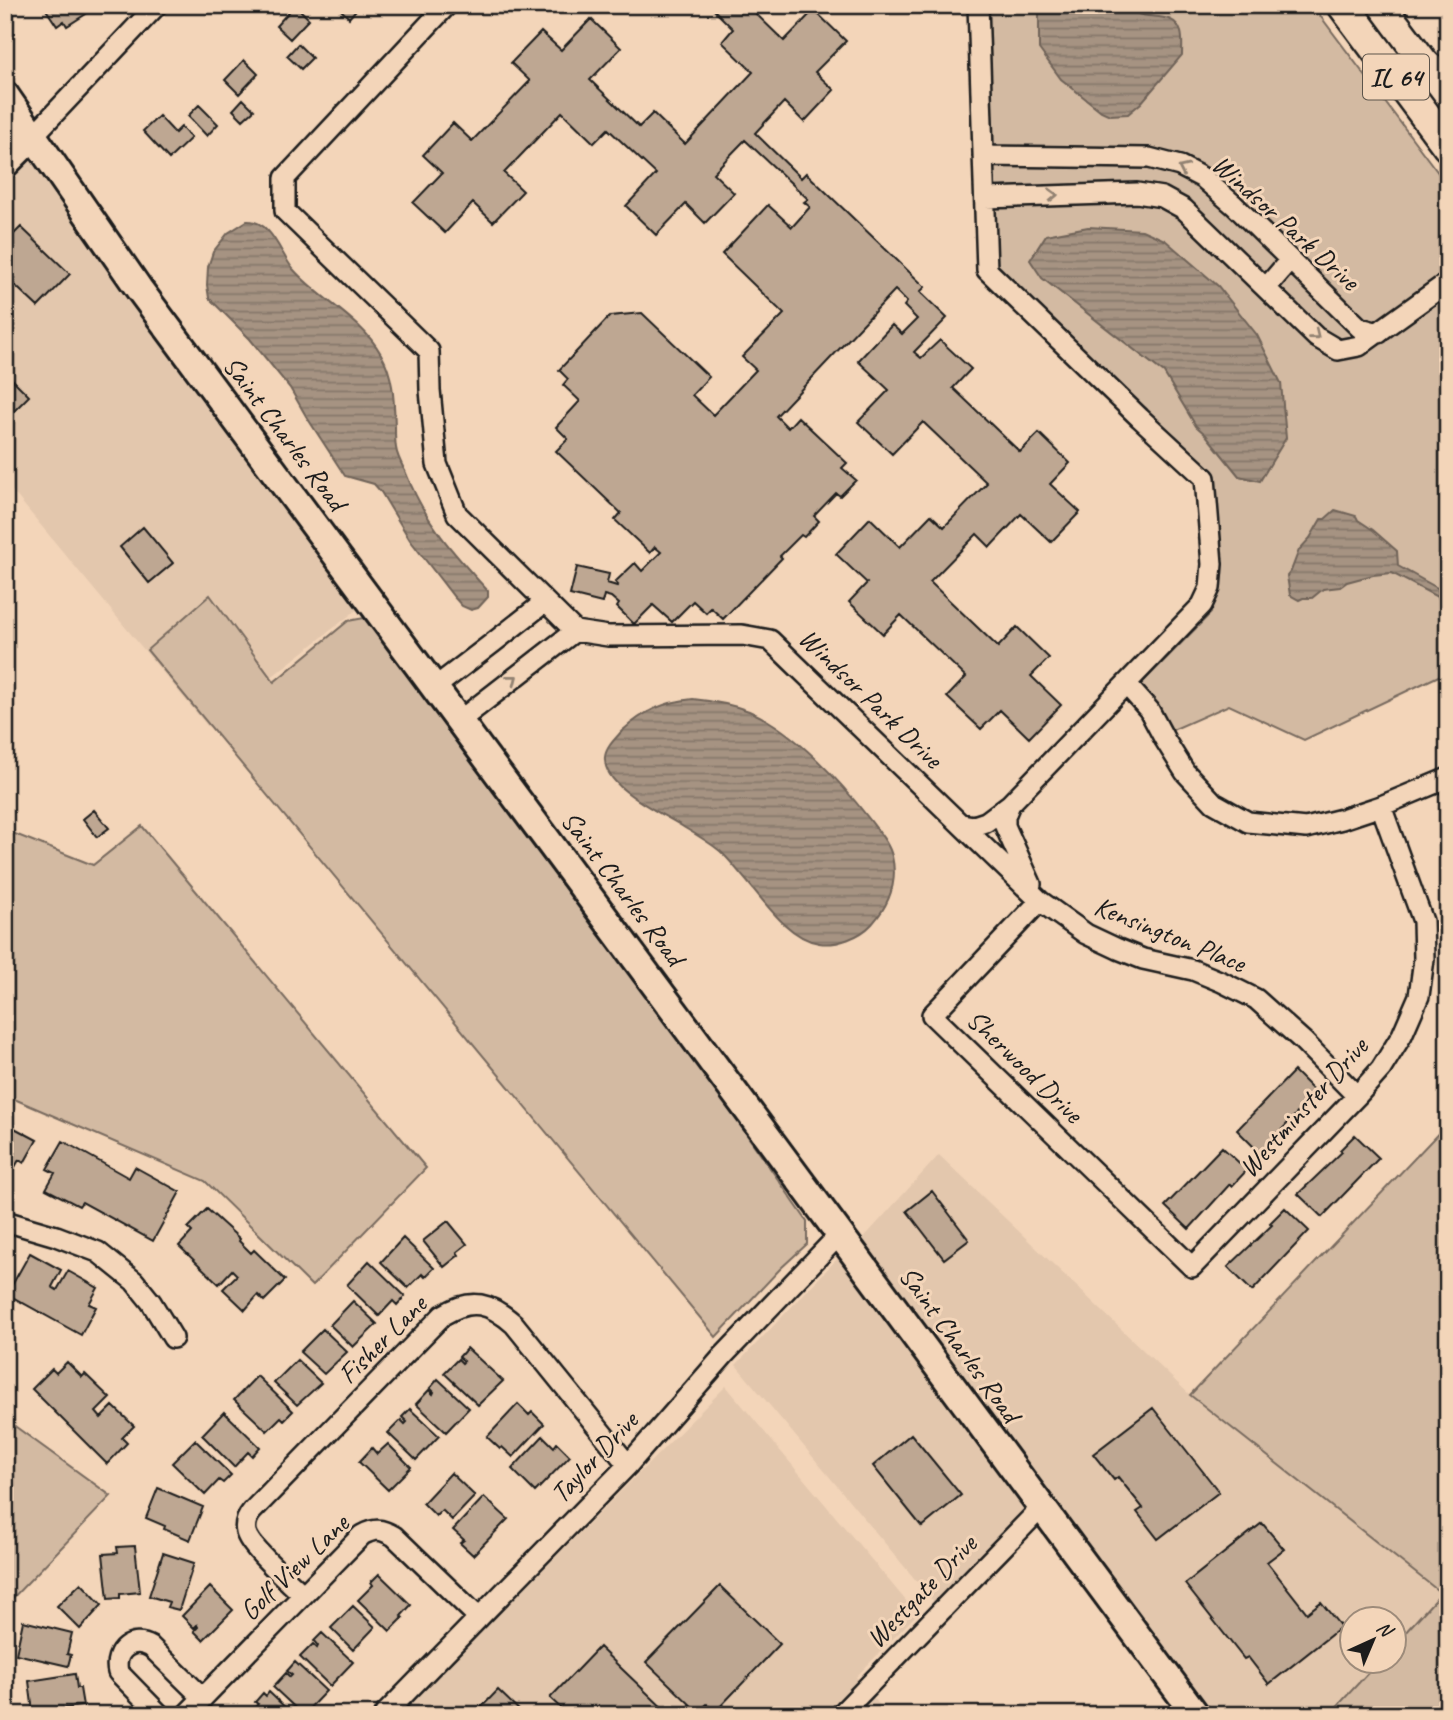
<svg xmlns="http://www.w3.org/2000/svg" width="1453" height="1720" viewBox="0 0 1453 1720" font-family="Caveat,sans-serif">
<style>
.built{fill:#e3c7ad}
.grass{fill:#d3baa2;stroke:#786b5f;stroke-width:2}
.water{fill:url(#water-rules);stroke:#6f6359;stroke-width:2}
.building{fill:#bea792;stroke:#1c1c1c;stroke-width:2}
.lines{fill:none;stroke-linecap:round;stroke-linejoin:round}
.street-casing{stroke:#1c1c1c;stroke-width:24}
.secondary-casing{stroke:#1c1c1c;stroke-width:32}
.primary-casing{stroke:#1c1c1c;stroke-width:35}
.street{stroke:#f3d5b9;stroke-width:19}
.secondary{stroke:#f3d5b9;stroke-width:26}
.primary{stroke:#f3d5b9;stroke-width:30}
.oneway{stroke:#928272}
.labels{text-anchor:middle;dominant-baseline:central;stroke-width:6;stroke-linejoin:round;paint-order:stroke}
.shield{fill:#f3d5b9;stroke:#5c544b;stroke-width:2}
.shield-label{font-size:26px;font-weight:bold;fill:#1c1c1c}
.street-label{font-size:28px;fill:#1c1c1c;stroke:#f3d5b9}
</style>
<defs>
<pattern id="water-rules" width="6" height="5" patternUnits="userSpaceOnUse" patternTransform="scale(1.75)"><rect width="6" height="5" fill="#a69382"/><path d="M0 2.5h6" fill="none" stroke="#86776a"/></pattern>
</defs>
<rect width="100%" height="100%" fill="#f3d5b9"/>
<filter id="ink" filterUnits="userSpaceOnUse"><feTurbulence type="fractalNoise" baseFrequency=".0143" numOctaves="2"/><feDisplacementMap in="SourceGraphic" scale="14" xChannelSelector="R" yChannelSelector="G"/><feConvolveMatrix kernelMatrix="1 2 1 2 8 2 1 2 1" color-interpolation-filters="sRGB"/></filter>
<g filter="url(#ink)">
<path class="built" d="M31,145L364,604L208,727L5,482V172Z
M939,1155L1190,1395L1441,1593L1394,1645V1618H1352V1660L1379,1661L1329,1715H1202L859,1243Z
M839,1257L1037,1508L939,1608L736,1365Z
M726,1386L917,1614L856,1677L888,1715H398Z"/>
<path class="grass" d="M988,5H1312L1448,186V675L1445,673L1304,740L1229,705L1168,732L1138,687L1211,613L1219,567L1213,480L1191,451L994,268Z
M210,595L274,682L348,621L364,618L726,1105L807,1221V1244L780,1269L716,1337L147,650Z
M142,826L426,1168L312,1286L205,1181L5,1095V830L93,865Z
M1448,1123V1715H1329L1379,1661L1394,1660V1645L1441,1593L1190,1395Z
M5,1419L111,1496L5,1606Z"/>
<path class="water" d="M1039,5H1127C1128,6 1135,12 1136,13C1151,20 1174,11 1181,32C1183,39 1182,48 1182,55L1141,103L1128,114L1110,115L1101,111L1061,79L1039,49Z
M247,221C271,220 280,253 293,269C320,300 360,317 381,354C394,377 394,401 395,427C395,434 395,441 396,448C397,456 402,465 406,473C425,522 453,553 488,591V597L478,608L471,610L462,606L454,597L410,540L381,492L374,484L345,476L306,416L290,388L250,339L209,298L207,285L208,267L213,252L228,233Z
M1088,227L1142,230L1165,240L1218,286L1257,335L1281,383L1286,438L1260,481L1239,476L1206,435L1196,426L1164,373L1042,278L1030,260L1046,235Z
M1335,510L1356,516L1358,520L1373,530L1397,551L1398,566L1448,594V606L1443,600L1392,573L1373,575L1347,582L1340,587L1323,589L1312,598H1303L1299,600L1290,595L1287,576L1291,571L1299,550L1310,538L1321,519H1325Z
M693,699C712,701 731,704 749,711C794,730 841,782 870,820C878,831 889,843 892,856C898,882 889,905 872,924C860,937 837,946 819,943C789,939 764,901 745,879C737,870 729,859 720,851C710,843 697,835 685,828C664,814 602,788 605,757C606,747 616,738 622,731C644,711 663,702 693,699Z"/>
<path class="building" d="M43,5H68L71,9L80,5L86,14L67,26L64,21L57,26Z
M295,5L309,19L290,39L276,26Z
M336,5H360L349,18Z
M709,5H747L784,41L814,10L846,41L815,72L834,90L804,122L784,102L755,133L801,178L806,173L925,287L920,292L947,318L914,352L921,358L940,340L971,369L953,388L1020,452L1039,433L1070,463L1050,484L1080,512L1051,542L1021,514L990,547L977,534L930,582L998,647L1017,627L1049,658L1031,676L1061,705L1029,738L1000,710L981,729L947,697L966,677L901,615L883,634L849,602L867,583L836,554L870,518L900,547L931,515L944,527L987,483L923,422L892,454L858,422L889,390L858,361L892,325L902,334L917,319L904,306L907,302L895,290L776,416L788,428L798,417L847,463L842,468L856,480L840,496L836,493L814,516L819,521L804,537L801,535L780,556L782,558L723,619L711,608L706,613L693,601L672,622L653,605L634,624L617,607L619,604L611,597L604,595L602,603L570,595L577,567L609,574L607,583L617,586L618,585L615,582L635,563L642,571L661,552L655,547L650,553L615,520L621,513L556,451L568,439L556,427L580,401L563,385L568,379L559,370L610,316L642,313L709,377L692,395L713,415L756,370L742,357L784,314L722,254L768,205L792,227L810,207L804,202L808,199L745,140L713,173L734,193L705,223L686,204L656,235L626,206L656,174L608,129L594,143L562,112L504,173L523,191L493,222L473,203L445,233L413,203L442,173L423,155L453,123L472,141L530,81L511,63L541,32L561,50L591,19L621,48L590,80L639,127L653,113L685,144L753,72L722,42L733,29Z
M298,44L312,58L301,69L287,56Z
M244,60L258,74L239,94L225,80Z
M243,99L254,110L243,120L233,110Z
M199,105L218,124L207,136L188,116Z
M159,116L175,133L181,127L191,138L169,159L143,131Z
M21,227L70,274L38,307L5,276V243Z
M5,372L29,396L12,413L5,406Z
M143,527L173,563L149,583L120,547Z
M94,810L109,828L97,837L83,819Z
M1294,1071L1318,1095L1303,1110L1301,1109L1260,1153L1237,1130Z
M5,1123L37,1140L24,1163L19,1160L8,1179L5,1177Z
M1355,1135L1379,1158L1322,1217L1298,1194L1342,1152L1340,1150Z
M63,1141L129,1178L135,1167L180,1192L153,1241L82,1202L79,1206L46,1189L55,1173L47,1169Z
M1222,1147L1247,1170L1232,1186L1230,1184L1189,1229L1165,1206Z
M932,1191L969,1240L944,1259L907,1211Z
M1285,1208L1309,1231L1252,1291L1228,1267L1272,1225L1270,1223Z
M207,1209L240,1239L239,1241L251,1253L254,1250L285,1280L264,1301L258,1295L245,1310L223,1289L237,1275L232,1270L219,1284L179,1246L192,1232L188,1228Z
M448,1221L467,1244L457,1252L459,1255L444,1267L423,1241Z
M403,1238L434,1268L425,1277L422,1274L408,1288L381,1262Z
M30,1253L61,1270L52,1287L57,1290L68,1271L98,1288L89,1304L96,1307L81,1335L7,1294Z
M369,1261L405,1296L397,1305L393,1301L379,1316L347,1285Z
M353,1301L377,1324L353,1347L330,1325Z
M323,1329L347,1352L324,1374L300,1352Z
M467,1348L503,1381L478,1405L444,1373L458,1359L462,1363L464,1361L459,1357Z
M297,1360L321,1383L297,1405L274,1383Z
M67,1362L82,1377L85,1374L110,1398L96,1412L101,1418L113,1406L134,1426L122,1438L127,1443L107,1464L32,1389L52,1369L56,1373Z
M257,1376L293,1411L284,1420L281,1417L267,1431L234,1400Z
M438,1379L469,1408L446,1432L416,1404L429,1390L433,1394L434,1392L430,1388Z
M518,1404L529,1415L532,1412L544,1424L513,1457L502,1447L500,1449L487,1437Z
M1153,1408L1219,1492L1158,1539L1137,1512L1143,1508L1118,1477L1114,1480L1093,1454Z
M410,1409L439,1436L416,1460L388,1433L401,1420L405,1424L407,1422L402,1417Z
M224,1412L260,1447L252,1456L248,1452L234,1467L202,1435Z
M911,1434L961,1495L922,1527L873,1466Z
M543,1436L554,1447L557,1443L570,1456L535,1492L512,1469Z
M195,1440L231,1475L223,1483L219,1480L205,1495L172,1463Z
M388,1444L411,1467L388,1490L359,1462L372,1448L377,1454Z
M451,1473L475,1496L452,1520L442,1510L436,1516L423,1503Z
M158,1488L203,1507L190,1540L164,1529L165,1526L146,1518Z
M484,1497L508,1519L473,1555L460,1543L464,1540L453,1530Z
M1262,1523L1284,1549L1267,1562L1307,1613L1321,1602L1341,1627L1269,1684L1248,1657L1244,1659L1185,1584Z
M135,1546L140,1592L120,1594V1598L108,1599L103,1554L118,1553L117,1547Z
M163,1553L194,1563L179,1610L167,1607L169,1602L149,1596Z
M379,1574L411,1605L401,1616L403,1618L390,1631L358,1600L373,1585L371,1582Z
M81,1583L102,1605L80,1629L57,1606Z
M720,1586L780,1644L715,1712L707,1704L698,1712L646,1662Z
M210,1587L233,1610L203,1640L194,1631L198,1627L197,1625L194,1628L182,1616Z
M353,1606L375,1627L353,1650L331,1628Z
M23,1621L72,1633L67,1654L71,1655L68,1666L16,1654Z
M322,1633L353,1662L330,1686L300,1657L313,1644L317,1648L318,1646L314,1641Z
M599,1647L670,1715H568L550,1698Z
M295,1662L326,1691L303,1715L273,1687L286,1673L290,1677L292,1675L287,1671Z
M75,1674L77,1688H80L83,1706L33,1712L29,1681Z
M498,1690L524,1715H474Z
M269,1692L291,1713L289,1715H248L258,1704L255,1702L263,1693L266,1696Z"/>
<g class="lines">
<g class="street-casing">
<path id="street" d="M447,5L285,178V211L429,351L430,390L437,464L457,514L575,631L608,636L742,635L770,640L1040,901L1086,934L1118,949L1143,959L1193,970L1222,982L1256,999L1303,1041L1357,1096
M33,136L157,5
M983,156L1149,158L1180,166L1203,178L1234,205L1360,328L1379,333
M985,198L1137,193L1162,197L1184,209L1316,337L1338,350L1359,346L1448,282
M1266,288L1290,260
M1126,684L1149,710L1165,740L1185,772L1214,803L1248,822L1306,828L1342,819L1381,806L1448,778
M434,688L494,642L545,602
M459,721L575,631
M1010,804L1005,816V826L1031,884
M962,824L974,826L986,822L1010,804L1202,605L1210,588L1212,564L1205,478L1140,418L987,270L978,5
M1040,901L932,1015L1192,1267L1357,1096L1381,1069L1402,1035L1419,996L1424,959L1423,921L1381,806
M5,1221L56,1236L98,1252L134,1281L151,1302L173,1338
M303,1595C290,1582 249,1547 246,1532C244,1523 247,1517 252,1511L443,1315C472,1297 490,1303 514,1324L628,1465
M160,1715L118,1672C113,1651 132,1636 151,1647L203,1698
M186,1715L362,1535C375,1528 381,1529 394,1536L479,1618
M384,1715L628,1465L724,1355L840,1234
M840,1715L1042,1507"/>
</g>
<g class="secondary-casing">
<path id="secondary" d="M5,95L139,289L1196,1715
M5,164L33,136"/>
</g>
<g class="primary-casing">
<path id="primary" d="M1343,5L1448,146
M1420,5L1448,42"/>
</g>
<use href="#street" class="street"/>
<use href="#secondary" class="secondary"/>
<use href="#primary" class="primary"/>
</g>
<defs><path id="oneway-chevron" d="M-2-3.5L2.5 0L-2 3.5" fill="none" stroke-width="1.6" stroke-linecap="round" stroke-linejoin="round" transform="scale(1.75)"/></defs>
<g class="oneway">
<use href="#oneway-chevron" transform="translate(1183 169) rotate(-155)"/>
<use href="#oneway-chevron" transform="translate(1053 195) rotate(-2)"/>
<use href="#oneway-chevron" transform="translate(1315 335) rotate(39)"/>
<use href="#oneway-chevron" transform="translate(513 679) rotate(-38)"/>
</g>
</g>
<g class="labels">
<rect class="shield" x="1363" y="54.5" width="66" height="45" rx="5"/>
<g class="shield-label">
<text x="1396" y="77">IL 64</text>
</g>
<g class="street-label">
<text transform="translate(1286 222) rotate(42)">Windsor Park Drive</text>
<text transform="translate(285 433) rotate(53)">Saint Charles Road</text>
<text transform="translate(871 698) rotate(44)">Windsor Park Drive</text>
<text transform="translate(623 888) rotate(53)">Saint Charles Road</text>
<text transform="translate(1170 934) rotate(22)">Kensington Place</text>
<text transform="translate(1025 1066) rotate(44)">Sherwood Drive</text>
<text transform="translate(1303 1107) rotate(-48)">Westminster Drive</text>
<text transform="translate(382 1339) rotate(-45)">Fisher Lane</text>
<text transform="translate(960 1344) rotate(54)">Saint Charles Road</text>
<text transform="translate(594 1457) rotate(-47)">Taylor Drive</text>
<text transform="translate(294 1567) rotate(-44)">Golf View Lane</text>
<text transform="translate(921 1591) rotate(-46)">Westgate Drive</text>
</g>
</g>
<rect width="1453" height="1720" fill="none" stroke="#f3d5b9" stroke-width="28"/>
<rect x="14" y="14" width="1425" height="1692" fill="none" stroke="#1c1c1c" stroke-width="2.5" filter="url(#ink)"/>
<g transform="translate(1373 1640) rotate(44)"><circle r="33" fill="#f3d5b9" stroke="#9d8b7a" stroke-width="2"/>
<path d="M0-5L12 26L0 18L-12 26Z" fill="#1c1c1c"/>
<text y="-10" font-size="19" font-weight="bold" text-anchor="middle" fill="#1c1c1c">N</text>
</g>
</svg>
